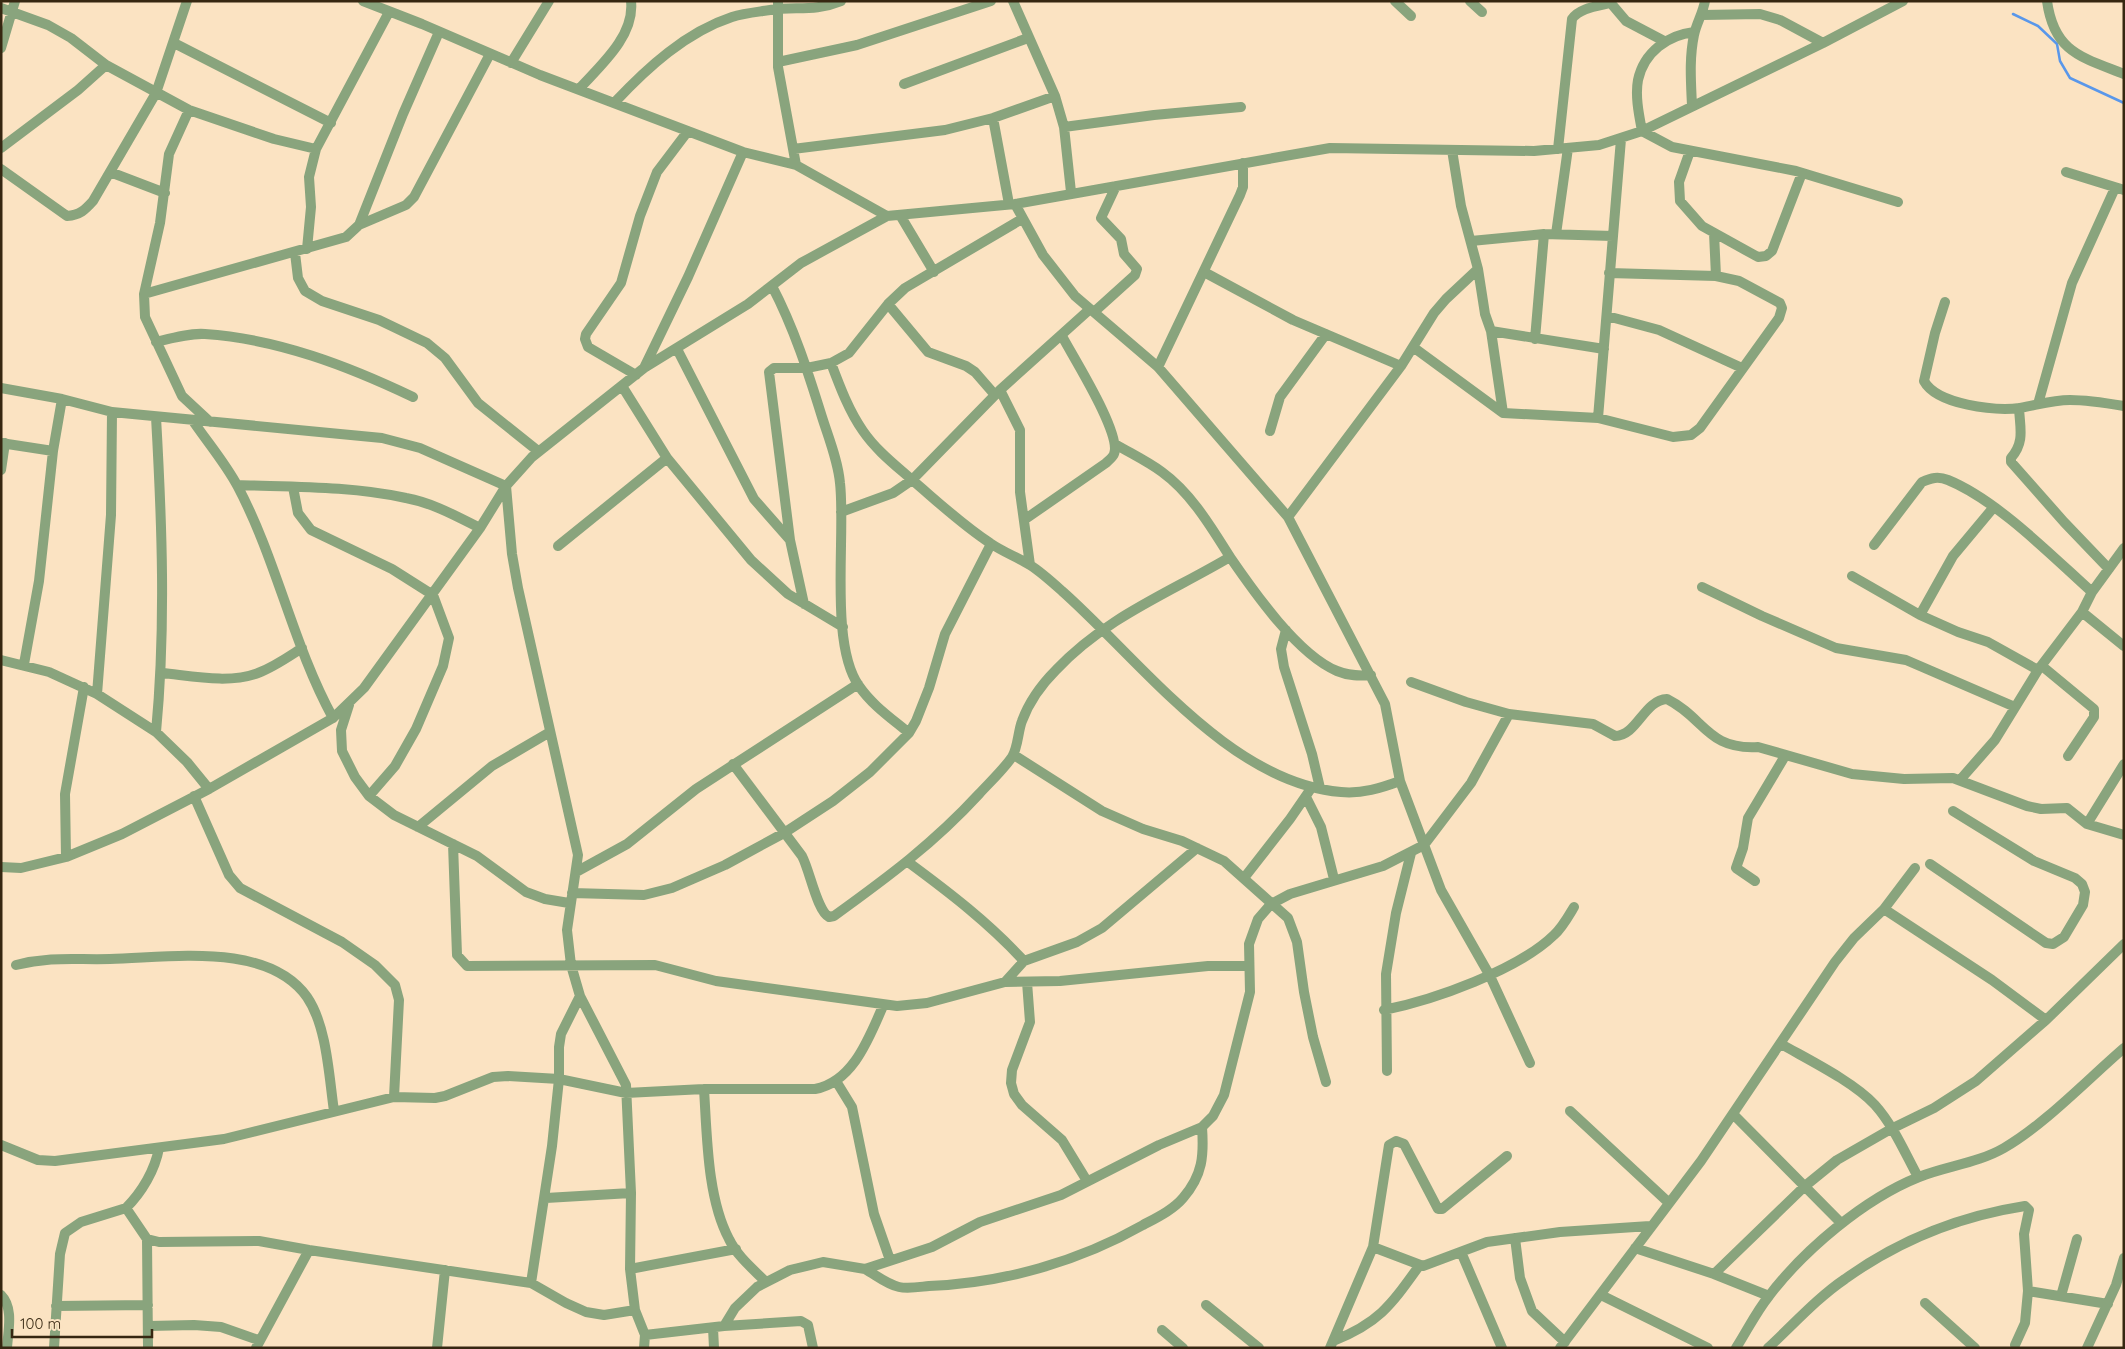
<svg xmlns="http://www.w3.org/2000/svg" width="2125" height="1349" viewBox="0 0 2125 1349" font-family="Quicksand,sans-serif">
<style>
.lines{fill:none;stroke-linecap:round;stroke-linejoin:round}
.stream{stroke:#5997ea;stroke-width:2.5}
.minor{stroke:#89a47d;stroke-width:10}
</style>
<rect width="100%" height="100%" fill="#fbe3c2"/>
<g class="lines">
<path class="stream" d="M2013,14L2038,26L2057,44L2060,61L2070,78L2124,103"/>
<path class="minor" d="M363,1L422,24L540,75L743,152L796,165L887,216
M778,1V67L796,165
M1013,1L1055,96L1064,127L1071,192
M1395,1L1411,16
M1470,1L1482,12
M1609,1L1626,21L1664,41
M2047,1C2054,52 2081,57 2124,74
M1,8L48,25L71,38L106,65L189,110L274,139L316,149
M1702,15L1760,14L1780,20L1823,43
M1694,32C1668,35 1644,52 1638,80C1635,96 1639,115 1642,131L1672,147L1796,171L1898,202
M174,43L331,123
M1,48L15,1
M778,62L857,45L991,1
M511,63L549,1
M904,84L1028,38
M579,89C600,66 635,36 631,1
M615,102C647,68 686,32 732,17C744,13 757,12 770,10C796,6 814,12 841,1
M1692,106C1691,82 1689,59 1694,35C1696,24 1703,13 1705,1
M189,110L169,154L160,223L144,294L145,317L182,396L210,422
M993,118L1009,204
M1064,127L1154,115L1241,107
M1,148L78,90L106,65
M793,149L945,130L993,118L1055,96
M1558,149L1572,19C1579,8 1598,6 1610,3
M1690,151L1679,182L1680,201L1702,226L1758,257L1766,256L1772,251L1802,173
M1,169L67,216C80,215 85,210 93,201L156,93L187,1
M110,172L165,193
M2066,172L2124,190
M1015,204L1043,255L1075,296L1158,367L1288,517L1385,704L1400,781L1441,890L1490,976L1530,1063
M900,215L934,272
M359,225L406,205L414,197L490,54
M1714,233L1716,276
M1556,234L1568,148
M1471,241L1544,234L1613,236
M307,249L311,207L309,177L316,149L389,12
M295,253L298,278L305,291L322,301L379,320L427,343L445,358L478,403L538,451
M1478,269L1485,314L1491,331L1503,413
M1204,272L1293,320L1401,366
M772,286C794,328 808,372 822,417C829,439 838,461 840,483C846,535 829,644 859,686C872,705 891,718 909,733
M144,294L346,237L359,225L403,114L439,32
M1945,302L1935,333L1924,381C1937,405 1995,411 2020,408C2037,405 2053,400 2070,400C2088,400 2106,403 2124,406
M888,304L928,352L966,366L975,372L995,395
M1094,312L1135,275L1137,269L1124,254L1121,239L1101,218L1116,186
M1607,316L1659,330L1742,368
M1491,331L1604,349
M1535,339L1544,234
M156,342C172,338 189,333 205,334C278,339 348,366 413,397
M1413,347L1503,413L1598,418L1673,437L1691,435L1700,428L1779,318L1782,308L1780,303L1739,281L1716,276L1609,273
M677,349L754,499L790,540
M831,363C840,387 849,411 863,431C876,450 894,464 911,479C937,501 961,524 990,543C1003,552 1017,557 1030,565C1041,572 1052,582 1062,591C1140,660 1230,783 1341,792C1362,794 1381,788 1400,781
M1158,367L1240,195L1243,187V163
M644,368L688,277L743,152
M636,375L588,347L585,339L586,334L621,283L640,216L657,172L688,131
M622,386L667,458L751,560L788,594L843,627
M1,388L62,399L112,412L382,438L420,448L506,486
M1000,390L1020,430V492L1030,565
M2038,404L2072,283L2115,188
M2019,408C2020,428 2025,442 2011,458V462L2064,522L2109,569
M156,417C162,523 166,627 156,732
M1598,418L1621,139
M193,421C208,443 226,464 238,487C277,561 293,645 333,718
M1270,431L1280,397L1326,334
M1,443L53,451
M1115,444C1130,453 1147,461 1162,472C1191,493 1211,527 1230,557
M1,470L5,443
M238,485C293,487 352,486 406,498C433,503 456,516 480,528
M506,486L512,554L518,588L578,855L567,930L571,965L580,996L626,1085L631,1193L630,1269L635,1310L645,1335L644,1348
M293,487L298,513L311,530L392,569L433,595L449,638L443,666L416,729L395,766L369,796
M841,512L893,493L912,480L1000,390L1090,309
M1288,517L1401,366L1434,313L1446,299L1478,269L1461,206L1452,150
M1024,520L1106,463C1108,461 1113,457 1114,454C1122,434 1073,357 1062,336
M1874,545L1922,482C1931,478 1938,476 1948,480C1997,500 2052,556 2092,592
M558,546L667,458
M1852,576L1920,615L1958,632L1988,642L2038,670
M1702,587L1762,616L1836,648L1906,660L2015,707
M804,604L790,540L769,372L774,368H807L831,363L849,353L888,304L905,288L1022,219
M2082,612L2124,646
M1920,615L1953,556L1993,508
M1286,630L1281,649L1284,667L1312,754L1320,788
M1,660L49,672L97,694L156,732L187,762L209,789
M24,664L39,581L53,451L62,399
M2042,666L2094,709V717L2068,756
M162,673C192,676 229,684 258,673C274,667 288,657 302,648
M1411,682L1466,702L1509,714L1593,724L1615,736C1637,736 1644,700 1667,699C1705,718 1707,750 1758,747L1852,774L1904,779L1953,778L2027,806L2041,809L2067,808L2087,824L2124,835
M97,694L111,515L112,412
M349,705L341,730L342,751L355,777L369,796L394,815L477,856L526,892L545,899L569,903
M1014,755L1102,811L1143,829L1182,841L1224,861L1288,918L1297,942L1304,992L1313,1037L1326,1082
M733,764L802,856C810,871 817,911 829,917L834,916C888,877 934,843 979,794C990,782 1003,770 1012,757C1018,748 1018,731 1022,721C1029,702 1042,684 1056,670C1106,617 1169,593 1230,557C1254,592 1298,655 1337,671C1349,676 1359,676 1371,675
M1960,780L1995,740L2038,670L2082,612L2092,592L2124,548
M194,796L229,875L240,888L342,942L375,965L395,985L399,1000L394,1097
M1306,797L1321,827L1334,879
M2087,824L2124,764
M418,827L492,766L550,732
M453,844L457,955L467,966L655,965L716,981L897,1006L927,1003L1005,982L1060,981L1208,966H1249
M66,857L65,794L84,687
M908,862C950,893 989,923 1024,961
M1930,864L2046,943L2053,944L2064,937L2083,905L2085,892L2082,884L2075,878L2034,861L1953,811
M1,867L21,868L66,857L122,834L209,789L333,718L364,688L480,528L506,486L532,457L644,368L748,304L801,263L887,216L1015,204L1330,148L1534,151L1599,145L1642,131L1823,43L1903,1
M576,872L627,844L696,789L858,684
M1244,878L1290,819L1312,787
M1755,881L1736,868L1743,848L1748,818L1785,756
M572,893L644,895L672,888L725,865L784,833L833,801L870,772L909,733L916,721L929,688L945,634L991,544
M1884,909L1992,980L2046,1020
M16,965C52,956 75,960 110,959C169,958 267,941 307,997C327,1026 329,1077 334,1111
M1005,982L1024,961L1077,942L1102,928L1197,848
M1027,982L1030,1022L1012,1070L1011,1083L1014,1094L1022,1105L1062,1140L1087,1181
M1384,1010C1434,1000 1518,970 1554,935C1562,928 1568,917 1574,907
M1781,1044C1809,1060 1854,1082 1875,1105C1893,1125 1905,1153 1918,1177
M1387,1071L1386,974L1396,913L1411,853
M836,1081L852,1107L874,1214L890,1260
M704,1089C707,1134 707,1198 729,1239C737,1256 753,1269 766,1282
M1570,1111L1668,1202
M1733,1114L1841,1223
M1,1145L38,1160L55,1161L224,1139L394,1097L435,1098L445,1096L493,1077L508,1076L559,1079L626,1093L704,1089H815C853,1082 869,1038 883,1006
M159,1148C155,1170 142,1192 126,1208L147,1239L159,1242L259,1241L309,1250L531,1283L566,1303L586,1312L604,1315L635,1310
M546,1198L631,1193
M1515,1238L1520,1278L1532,1311L1565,1342
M147,1239L148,1348
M1373,1247L1423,1266L1487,1242L1560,1232L1650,1226
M1635,1248L1714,1274
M1461,1252L1502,1348
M630,1269L736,1249
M865,1269C876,1275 886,1284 899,1287C908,1289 919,1287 929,1286C1003,1283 1078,1262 1143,1225C1156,1218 1173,1210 1183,1198C1203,1175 1204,1155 1202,1127
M531,1283L552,1146L559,1079V1047L561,1034L580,996
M2028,1291L2108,1304
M1,1295C14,1308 8,1331 7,1348
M1601,1295L1708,1348
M1769,1296L1714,1274L1805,1186L1837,1160L1891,1129L1934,1108L1976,1081L2046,1020L2124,944
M2061,1296L2077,1239
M1925,1303L1975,1348
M1206,1305L1259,1348
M56,1306L148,1305
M149,1326L194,1325L221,1327L258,1340
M724,1326L801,1321L808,1325L813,1348
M713,1328L714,1348
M1162,1330L1183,1348
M645,1335L724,1326L735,1308L757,1287L790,1270L823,1262L865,1269L932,1247L980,1222L1061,1195L1159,1145L1202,1127L1213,1116L1224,1095L1250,992L1249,944L1258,919L1271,904L1290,894L1383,866L1424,845L1471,783L1509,714
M1333,1341C1379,1323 1391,1305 1419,1266
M54,1348L60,1254L65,1233L81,1222L126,1208
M256,1348L309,1250
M437,1348L445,1270
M1330,1348L1373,1247L1389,1145L1396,1141L1404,1144L1438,1209H1442L1507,1156
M1560,1348L1701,1161L1835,962L1854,938L1884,909L1915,868
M1736,1348C1747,1331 1756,1312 1769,1296C1804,1250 1864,1199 1919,1177C1947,1166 1978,1163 2004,1148C2044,1125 2088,1079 2124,1048
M1768,1348C1793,1325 1817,1298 1845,1279C1898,1241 1960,1216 2025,1206L2029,1210L2024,1234L2028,1291L2025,1323L2015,1345
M2087,1348L2116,1285L2124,1258"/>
</g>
<rect width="2125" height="1349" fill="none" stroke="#362711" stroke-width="5"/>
<path d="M12 1329v8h140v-8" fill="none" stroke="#362711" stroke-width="2.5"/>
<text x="20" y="1329" font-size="15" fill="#362711" stroke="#fbe3c2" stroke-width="4" paint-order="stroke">100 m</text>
</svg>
